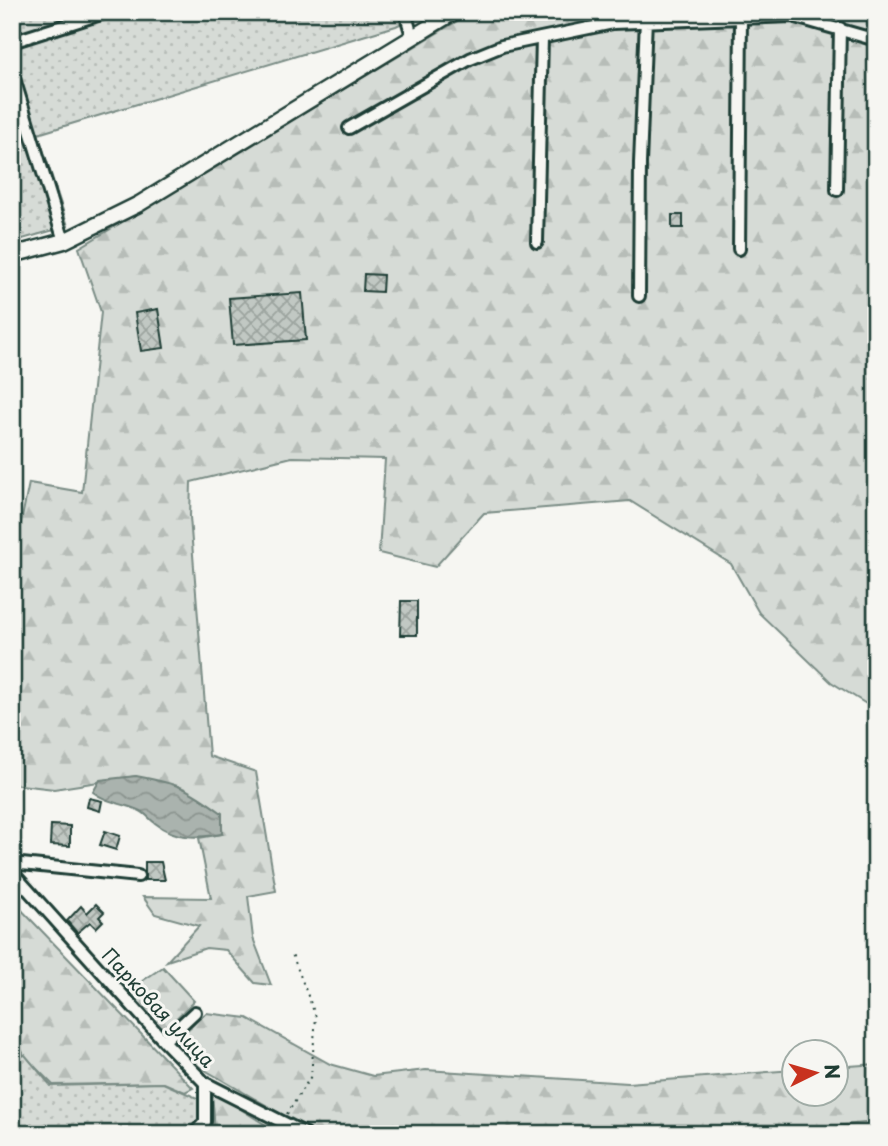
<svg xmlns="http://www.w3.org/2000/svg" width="888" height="1146" viewBox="0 0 888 1146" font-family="'Playpen Sans',sans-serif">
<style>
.forest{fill:url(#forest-firs);stroke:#7a8c85;stroke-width:2}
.garden{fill:url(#garden-dots);stroke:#7a8c85;stroke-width:2}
.water{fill:url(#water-waves);stroke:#72847d;stroke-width:2}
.building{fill:url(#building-cross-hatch);stroke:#1f3d34;stroke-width:2}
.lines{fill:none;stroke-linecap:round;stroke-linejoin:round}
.minor-casing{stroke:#1f3d34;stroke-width:16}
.major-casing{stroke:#1f3d34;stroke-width:19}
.path{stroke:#1f3d34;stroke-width:2;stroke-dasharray:2 5;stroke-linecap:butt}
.minor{stroke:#f6f6f2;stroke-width:10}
.major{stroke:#f6f6f2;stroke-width:14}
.labels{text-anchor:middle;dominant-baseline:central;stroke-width:6;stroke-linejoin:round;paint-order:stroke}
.street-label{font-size:19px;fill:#1f3d34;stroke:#f6f6f2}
</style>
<defs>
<pattern id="forest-firs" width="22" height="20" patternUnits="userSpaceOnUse" patternTransform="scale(1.75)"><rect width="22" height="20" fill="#d6dbd6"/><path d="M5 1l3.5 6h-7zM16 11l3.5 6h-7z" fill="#b7bdb8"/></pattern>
<pattern id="garden-dots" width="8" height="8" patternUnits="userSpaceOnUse" patternTransform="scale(1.75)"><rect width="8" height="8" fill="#d6dbd6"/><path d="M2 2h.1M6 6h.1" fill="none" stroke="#b7bdb8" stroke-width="1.8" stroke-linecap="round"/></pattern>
<pattern id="water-waves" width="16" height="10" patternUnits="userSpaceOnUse" patternTransform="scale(1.75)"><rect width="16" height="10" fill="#aab3ae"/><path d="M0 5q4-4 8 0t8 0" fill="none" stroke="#8a938e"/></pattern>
<pattern id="building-cross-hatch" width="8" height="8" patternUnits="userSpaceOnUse" patternTransform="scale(1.75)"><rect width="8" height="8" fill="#c1c8c3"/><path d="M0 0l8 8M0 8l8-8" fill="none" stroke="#9ca49f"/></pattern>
</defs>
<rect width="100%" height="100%" fill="#f6f6f2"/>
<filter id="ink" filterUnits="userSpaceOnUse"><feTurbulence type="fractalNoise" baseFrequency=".0143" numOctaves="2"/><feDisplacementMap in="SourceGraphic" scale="14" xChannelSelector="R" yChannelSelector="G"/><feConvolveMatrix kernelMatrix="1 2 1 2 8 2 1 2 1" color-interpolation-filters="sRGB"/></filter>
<g filter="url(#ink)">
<path class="forest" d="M479,12H876V710L831,682L759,613L731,564L630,501L484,513L435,567L379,553L385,459L292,457L191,482L190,517L209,756L256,772L276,891L248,896L253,938L271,985L255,983L226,950L206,948L167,961L199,926L155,914L143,897L211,898L199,838L222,834L136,776L54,789L12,784V567L29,483L82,492L101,312L79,248L464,17Z
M12,900L193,1088L185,1092L164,1083L53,1085L25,1057L12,1032Z
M163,967L194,1001L162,1032L126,992Z
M206,1013L247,1018L330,1064L373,1076L426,1070L628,1083L793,1070L794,1094H836V1067L876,1064V1122L750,1134H316L191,1062L174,1042Z
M212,1091L280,1134H215Z"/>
<path class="garden" d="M12,12H424L396,26L38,134L68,226L12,242Z
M25,1055L51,1086L163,1083L213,1105L215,1134H12V1059Z"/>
<path class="water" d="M136,776C180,784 186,787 222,813V834C198,838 176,840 155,823C149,819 145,812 138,810C122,803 107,803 93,792L100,780Z"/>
<path class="building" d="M672,215H683V228H672Z
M364,274L383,275L382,292L363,291Z
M302,293L306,340L233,345L229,298Z
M158,309L164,348L141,351L135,313Z
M401,601H417V635H400Z
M89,798L102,801L100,811L87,807Z
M51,825L70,826V846L50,845Z
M105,831L120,836L116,850L100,845Z
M145,862H161L165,880H145Z
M96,904L104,912L99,917L103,921L96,928L90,922L77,933L67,921L81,906L87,913Z"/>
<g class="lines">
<g class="minor-casing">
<path id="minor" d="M405,12L412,36
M12,42L107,12
M12,72L64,241
M349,128L470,59L502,46L613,23L792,16L876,40
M837,190L840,28
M537,242L542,38
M739,249L741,17
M639,296L640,163L646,19
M12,863L138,876
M12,872L164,1041L205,1083L306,1134
M164,1041L195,1012
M194,1134L205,1122V1083"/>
</g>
<g class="major-casing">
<path id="major" d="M12,255L64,241L139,204L454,12"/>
</g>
<path class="path" d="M287,1114L311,1076L316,1017L292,954"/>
<use href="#minor" class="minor"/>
<use href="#major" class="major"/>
</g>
</g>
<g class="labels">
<g class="street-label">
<text transform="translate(159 1007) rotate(47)">Парковая улица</text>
</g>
</g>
<rect width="888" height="1146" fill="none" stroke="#f6f6f2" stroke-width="42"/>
<rect x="21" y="21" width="846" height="1104" fill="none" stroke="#1f3d34" stroke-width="2.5" filter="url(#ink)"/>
<g transform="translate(815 1073) rotate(85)"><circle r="33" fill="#f6f6f2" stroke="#a0aca6" stroke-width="2"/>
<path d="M0-5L12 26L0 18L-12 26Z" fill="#c8321e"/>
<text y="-10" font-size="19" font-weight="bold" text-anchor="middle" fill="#1f3d34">N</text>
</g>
</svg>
